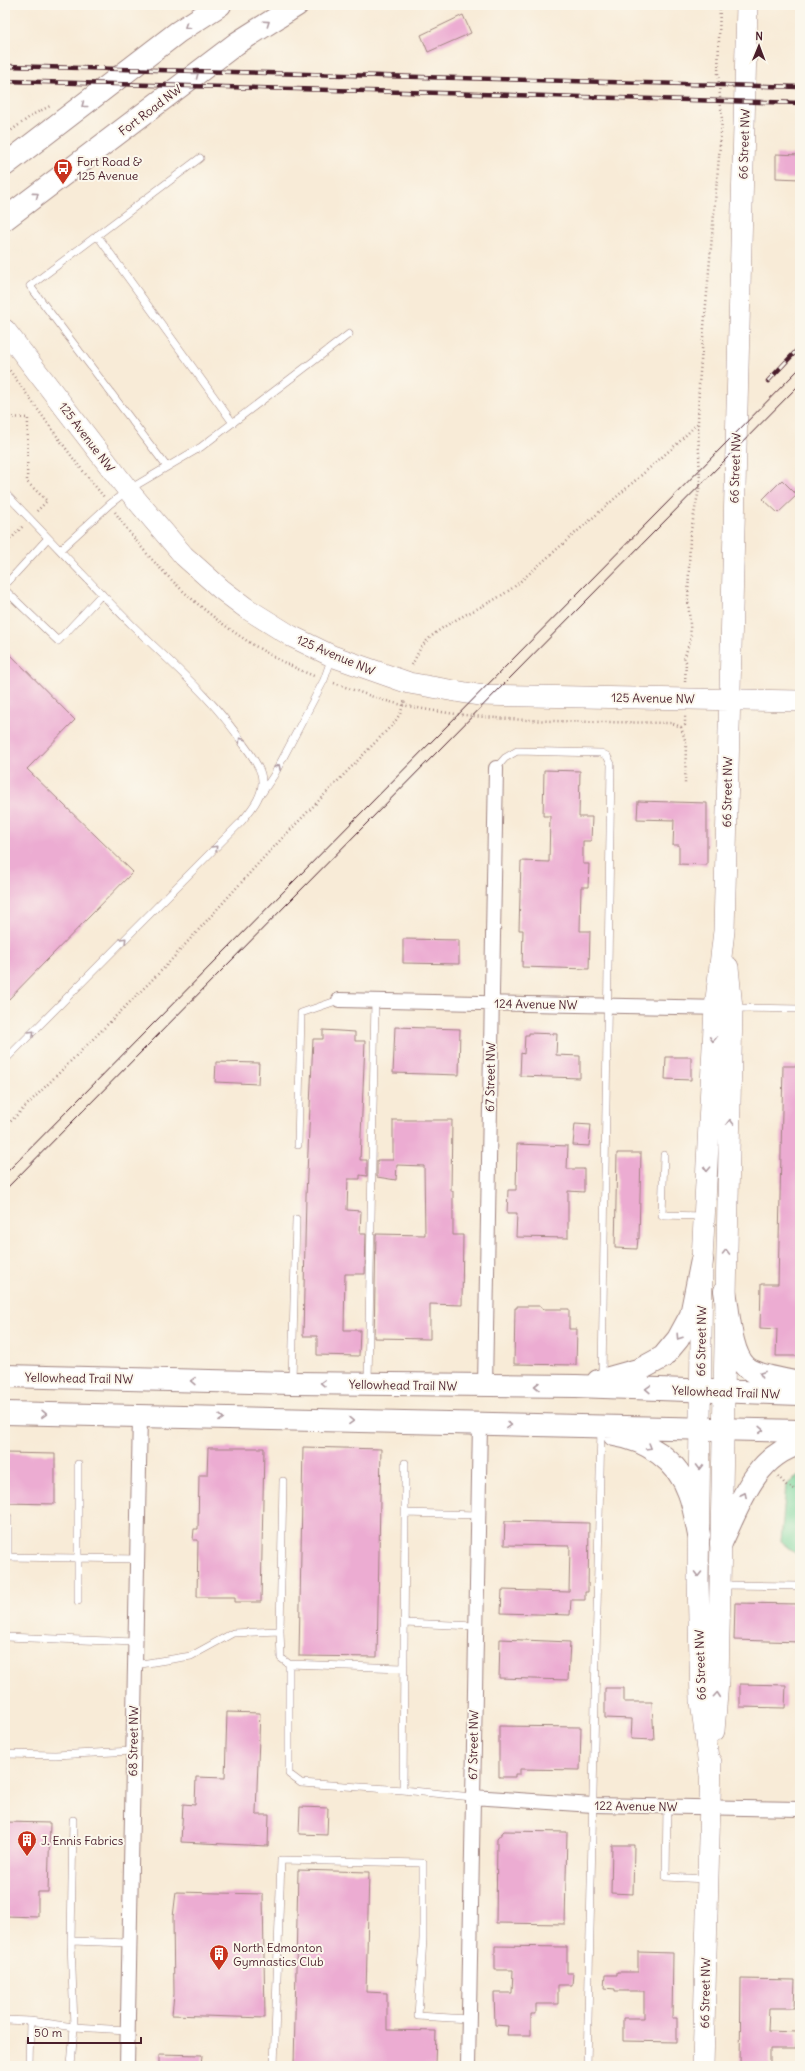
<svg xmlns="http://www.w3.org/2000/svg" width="805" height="2071" viewBox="0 0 805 2071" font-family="Delius,sans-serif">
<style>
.green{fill:#7cd69d;stroke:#637a64}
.building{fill:#ecacd2}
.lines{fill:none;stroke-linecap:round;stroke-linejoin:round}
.lane-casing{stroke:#a18581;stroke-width:8}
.street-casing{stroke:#a18581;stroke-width:16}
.secondary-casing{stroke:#a18581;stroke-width:22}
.primary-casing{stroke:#a18581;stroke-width:24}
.highway-casing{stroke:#a18581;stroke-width:24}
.path{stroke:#a18581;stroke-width:2.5;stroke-dasharray:1 3;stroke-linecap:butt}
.lane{stroke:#fff;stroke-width:7}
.street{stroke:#fff;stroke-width:14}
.secondary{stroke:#fff;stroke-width:21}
.primary{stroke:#fff;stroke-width:22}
.highway{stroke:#fff;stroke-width:22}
.tram{stroke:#4a1f2b;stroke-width:1}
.rail-casing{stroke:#4a1f2b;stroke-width:4.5}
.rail{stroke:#fbf7ec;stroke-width:3;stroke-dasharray:9;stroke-linecap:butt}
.oneway{stroke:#ae9aa0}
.labels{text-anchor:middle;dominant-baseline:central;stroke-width:4;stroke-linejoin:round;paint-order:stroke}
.street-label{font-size:12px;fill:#4a1f2b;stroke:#fbf7ec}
.poi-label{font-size:12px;fill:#4a1f2b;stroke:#fbf7ec;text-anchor:start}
</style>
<rect width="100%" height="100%" fill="#fbf7ec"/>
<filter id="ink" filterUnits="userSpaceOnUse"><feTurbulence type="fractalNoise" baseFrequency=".025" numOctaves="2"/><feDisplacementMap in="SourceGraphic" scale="8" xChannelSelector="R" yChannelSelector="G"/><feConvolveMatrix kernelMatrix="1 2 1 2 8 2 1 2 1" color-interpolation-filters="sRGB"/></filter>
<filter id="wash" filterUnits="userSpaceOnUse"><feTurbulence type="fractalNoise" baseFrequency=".012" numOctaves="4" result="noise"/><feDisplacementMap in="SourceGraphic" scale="16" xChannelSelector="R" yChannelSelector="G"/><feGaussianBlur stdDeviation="0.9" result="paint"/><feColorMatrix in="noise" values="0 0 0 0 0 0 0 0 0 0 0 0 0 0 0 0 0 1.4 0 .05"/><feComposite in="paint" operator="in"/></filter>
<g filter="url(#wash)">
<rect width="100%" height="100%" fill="#f8ebd7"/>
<path class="green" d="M800,1475V1557L781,1542L786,1485Z"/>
<g id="blocks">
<path class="building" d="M463,15L471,33L428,52L421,35Z
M776,154L800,155V179L776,178Z
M782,480L797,495L778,513L763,499Z
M5,649L75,720L27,769L133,872L5,1003Z
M544,770L580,771L579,817H592L591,841H583V864H589L588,887H581L580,931H590L589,969L522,967L523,930H519L521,861L549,862L550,816H543Z
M638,801L707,803V865L679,864V845H673L674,820L637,819Z
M403,939L459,940V964L403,963Z
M395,1027L460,1029L459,1075L393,1073Z
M323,1030L355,1032V1041H365L360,1160H367V1176L360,1175V1179H348L347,1210L361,1211L360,1234H366L365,1274H345L344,1330H360L359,1356L317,1355V1336H303L306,1196L313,1039H323Z
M529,1033L557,1034L556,1055L580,1056V1078L520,1076L521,1053L524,1054L525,1035H529Z
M666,1057H691V1080L665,1079Z
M216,1062L259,1063L258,1084L215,1082Z
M783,1066H800V1356H776L777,1329L760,1328L761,1284H778Z
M393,1120H452L451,1191H453V1235H463L462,1305L430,1304V1339L374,1338L376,1234L425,1235L424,1166L397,1165L396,1180L377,1177V1160H393Z
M575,1124L591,1125L589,1146L573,1145Z
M517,1144L568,1146L567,1169H584V1192L568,1191V1238L516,1237L517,1213H507L508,1190H516Z
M617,1153H641L639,1239L638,1238L637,1249L615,1248Z
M517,1306H540L541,1308L544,1309H569V1329H577L576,1365L514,1364L515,1308H517Z
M303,1447L381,1449L377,1657L299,1656Z
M208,1448H264L261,1602H235V1597H197L198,1540H193L194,1529H198L199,1475H207Z
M5,1453L55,1454V1504L5,1503Z
M505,1521L589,1523L588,1592H585V1600H571L570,1615L501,1613L502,1590L569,1592L570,1546L504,1545Z
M735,1603L800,1604V1642L734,1640Z
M500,1639L570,1642L568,1680L499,1678Z
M740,1684L786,1685L785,1708L740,1707Z
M605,1688H624V1702H652L654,1740L631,1739L632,1719L605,1718Z
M227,1712L260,1713L256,1812V1815H269L268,1846L181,1842L183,1804L195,1805L196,1777L225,1778Z
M499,1726L581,1727L580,1770L520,1769V1774H515V1777H499Z
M300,1807L328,1808L327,1835L299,1834Z
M5,1822L50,1823L48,1892H38V1917L5,1916Z
M504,1831L567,1832L565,1924L496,1923L497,1839Z
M612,1845H634L633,1894L611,1893Z
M298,1870L369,1872L366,1992L387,1993V2030L436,2031L435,2066H294Z
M176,1892L263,1894L265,2018L172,2015L174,1994L173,1917Z
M495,1946L567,1947V1973H573L572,1985H558V2004H536V2014H531V2035H507L508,2026L495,2025L494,1993H512L513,1970H495Z
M638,1952L673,1953L672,2018H677V2042L623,2041V2018H644V1991H615V1989L604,1988L605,1975H617V1972H638Z
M741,1979L795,1980L794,2008H769L768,2031L797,2032L796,2049H770V2066H740Z
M159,2054L202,2055L201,2066H159Z"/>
</g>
</g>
<g filter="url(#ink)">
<use href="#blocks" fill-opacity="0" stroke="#a18581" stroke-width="1"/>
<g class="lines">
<g class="lane-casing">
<path id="lane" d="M97,235L233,423
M167,467L30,286L200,158
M5,493C48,537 90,583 133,626C172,664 214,699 244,745C250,753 258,764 261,774C266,793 252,809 241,822L5,1060
M60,550L110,504L128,490L201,447L349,334
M5,585L48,538
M5,590L58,641L102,594
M496,768L505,758L517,751L601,753L607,756L611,764L602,1377
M262,793L274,775L324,680L332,657
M734,1008L800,1009
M298,1145L301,1013L339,1000
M664,1155L662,1215L702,1216
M292,1381L296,1219
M368,1382L375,1000
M405,1463V1513
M78,1464V1558L137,1559
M283,1481L280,1631L281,1658L289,1664
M5,1557L78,1558V1601
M8,1557V1517
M722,1585L800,1586
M404,1623L476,1626
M5,1637L135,1642
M135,1665L191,1656L233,1633L280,1631
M403,1668L289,1664V1774L301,1783L403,1790
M5,1754L55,1755L133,1751
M472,1797L403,1790L405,1513L478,1515
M667,1806L666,1877L706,1879
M71,1941L73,1820
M5,2020L30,2021L74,2027L71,2066
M127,2030L74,2027L71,1941L129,1943
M29,2066L30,2021
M274,2066L281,1860L423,1863V1939L418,2016L468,2019
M587,2066L601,1428"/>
</g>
<g class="street-casing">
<path id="street" d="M339,1000L724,1008
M485,1386L496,768
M472,1797L593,1805L800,1809
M127,2066L140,1416
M468,2066L480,1424"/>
</g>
<g class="secondary-casing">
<path id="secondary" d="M5,330L128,490L184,556L221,589L246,608L291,636L332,656L409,683L478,695L800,701
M714,1731L718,1681L732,1008L728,967
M710,1775L701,1701L698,1580L702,1260L715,1008L724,931L747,5
M703,2066L711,1762"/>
</g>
<g class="primary-casing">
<path id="primary" d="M5,165L178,32L220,5
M5,219L237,43L297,5"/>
</g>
<g class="highway-casing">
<path id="highway" d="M725,1291C729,1312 730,1353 746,1367C755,1375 788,1381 800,1383
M5,1376L292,1383L576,1386L800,1394
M598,1381L641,1369L663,1357L678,1339L691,1315L702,1260
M5,1413L800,1431
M614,1435C646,1440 678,1460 689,1493C694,1506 696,1521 699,1535
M721,1543C739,1506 755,1455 800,1444"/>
</g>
<path class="path" d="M5,135L34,114L50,106
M5,364L75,461L104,497
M5,417L28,418L27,482L47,501L36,512
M115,512C161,581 237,645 314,676
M5,545L23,526
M412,665C415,659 418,652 422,646C444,619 486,609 515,586L678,443L698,423
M685,682L686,662L684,659L691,637L688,599L690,535L700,484L698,423L699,384L720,145L722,119L718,74L720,5
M334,683C357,691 379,700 403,705C491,724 582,721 671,723L681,727L685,725V715
M681,727L686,743L685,784
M5,1127L165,967L266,855L394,723L400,714L405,700
M778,1476L786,1485L800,1492"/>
<use href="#lane" class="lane"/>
<use href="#street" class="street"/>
<use href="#secondary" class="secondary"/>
<use href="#primary" class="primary"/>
<use href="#highway" class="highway"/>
<path class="tram" d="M5,1174L800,368
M5,1190L800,384"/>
<g class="rail-casing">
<path id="rail" d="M5,66L800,87
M5,81L800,103
M768,381L800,347"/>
</g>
<use href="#rail" class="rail"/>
</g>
<defs><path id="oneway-chevron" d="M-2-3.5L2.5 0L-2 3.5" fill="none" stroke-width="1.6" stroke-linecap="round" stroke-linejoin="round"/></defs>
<g class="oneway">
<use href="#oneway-chevron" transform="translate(267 23) rotate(-34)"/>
<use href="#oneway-chevron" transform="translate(187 26) rotate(147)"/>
<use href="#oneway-chevron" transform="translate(196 75) rotate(-37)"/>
<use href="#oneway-chevron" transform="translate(84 105) rotate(142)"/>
<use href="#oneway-chevron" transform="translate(36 195) rotate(-37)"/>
<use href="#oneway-chevron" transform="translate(241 740) rotate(-124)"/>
<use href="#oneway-chevron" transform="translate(278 767) rotate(-63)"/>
<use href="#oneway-chevron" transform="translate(215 848) rotate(-45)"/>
<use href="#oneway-chevron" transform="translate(124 940) rotate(-45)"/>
<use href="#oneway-chevron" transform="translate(32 1033) rotate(-45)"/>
<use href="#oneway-chevron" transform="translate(713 1039) rotate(93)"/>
<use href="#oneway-chevron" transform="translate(730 1122) rotate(-89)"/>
<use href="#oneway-chevron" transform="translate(707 1169) rotate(93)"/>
<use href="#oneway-chevron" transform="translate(726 1252) rotate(-89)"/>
<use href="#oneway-chevron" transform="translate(679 1337) rotate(123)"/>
<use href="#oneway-chevron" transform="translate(762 1374) rotate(-160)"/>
<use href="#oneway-chevron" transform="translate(193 1381) rotate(-179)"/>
<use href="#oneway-chevron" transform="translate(323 1383) rotate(-179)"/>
<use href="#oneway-chevron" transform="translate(537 1386) rotate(-180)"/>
<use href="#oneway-chevron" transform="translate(648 1389) rotate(-178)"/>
<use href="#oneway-chevron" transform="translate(44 1414) rotate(1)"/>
<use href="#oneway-chevron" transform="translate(221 1418) rotate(1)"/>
<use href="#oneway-chevron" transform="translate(351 1421) rotate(1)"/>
<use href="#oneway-chevron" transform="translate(509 1425) rotate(2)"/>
<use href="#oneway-chevron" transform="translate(761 1430) rotate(2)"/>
<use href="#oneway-chevron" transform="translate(649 1447) rotate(31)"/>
<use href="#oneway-chevron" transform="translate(700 1467) rotate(91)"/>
<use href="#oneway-chevron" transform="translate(744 1495) rotate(-64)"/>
<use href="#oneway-chevron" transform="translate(698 1574) rotate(91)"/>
<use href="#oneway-chevron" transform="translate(717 1695) rotate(-85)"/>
</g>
</g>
<defs>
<g id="bus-pin" transform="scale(1)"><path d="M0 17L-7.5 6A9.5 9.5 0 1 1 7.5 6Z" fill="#c8321e" stroke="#fbf7ec"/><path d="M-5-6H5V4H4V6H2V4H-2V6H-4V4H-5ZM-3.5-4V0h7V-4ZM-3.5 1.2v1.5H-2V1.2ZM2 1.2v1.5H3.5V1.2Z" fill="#fff"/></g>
<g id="building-pin" transform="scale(1)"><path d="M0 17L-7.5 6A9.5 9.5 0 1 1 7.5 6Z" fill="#c8321e" stroke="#fbf7ec"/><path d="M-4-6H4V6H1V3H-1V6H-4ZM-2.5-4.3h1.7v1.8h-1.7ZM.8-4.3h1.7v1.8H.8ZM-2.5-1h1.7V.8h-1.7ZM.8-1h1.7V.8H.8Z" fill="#fff"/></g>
</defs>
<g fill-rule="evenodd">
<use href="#bus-pin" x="63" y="168"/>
<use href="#building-pin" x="27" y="1840"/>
<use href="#building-pin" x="219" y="1954"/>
</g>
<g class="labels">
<g class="street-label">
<text transform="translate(150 110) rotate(-37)">Fort Road NW</text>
<text transform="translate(744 144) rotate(-88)">66 Street NW</text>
<text transform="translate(87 437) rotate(53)">125 Avenue NW</text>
<text transform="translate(735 468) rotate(-88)">66 Street NW</text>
<text transform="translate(336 655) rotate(23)">125 Avenue NW</text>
<text transform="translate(653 698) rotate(1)">125 Avenue NW</text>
<text transform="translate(727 792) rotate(-89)">66 Street NW</text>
<text transform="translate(536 1004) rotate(1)">124 Avenue NW</text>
<text transform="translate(490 1077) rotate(-89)">67 Street NW</text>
<text transform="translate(701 1341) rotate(-89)">66 Street NW</text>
<text transform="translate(79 1378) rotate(1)">Yellowhead Trail NW</text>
<text transform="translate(403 1385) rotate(1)">Yellowhead Trail NW</text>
<text transform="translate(726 1392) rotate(2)">Yellowhead Trail NW</text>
<text transform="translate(700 1665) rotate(-92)">66 Street NW</text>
<text transform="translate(133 1741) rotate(-89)">68 Street NW</text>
<text transform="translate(473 1745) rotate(-89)">67 Street NW</text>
<text transform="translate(636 1806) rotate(1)">122 Avenue NW</text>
<text transform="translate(705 1993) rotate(-89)">66 Street NW</text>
</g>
<g class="poi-label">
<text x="77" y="161">Fort Road &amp;<tspan x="77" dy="14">125 Avenue</tspan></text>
<text x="41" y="1840">J. Ennis Fabrics</text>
<text x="233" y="1947">North Edmonton<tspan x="233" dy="14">Gymnastics Club</tspan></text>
</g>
</g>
<rect width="805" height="2071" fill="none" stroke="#fbf7ec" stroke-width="20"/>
<g transform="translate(759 46) rotate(1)" stroke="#fbf7ec" stroke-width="3" paint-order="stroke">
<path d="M0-3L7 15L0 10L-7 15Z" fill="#4a1f2b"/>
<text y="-6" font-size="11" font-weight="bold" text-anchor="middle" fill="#4a1f2b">N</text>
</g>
<path d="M28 2037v6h113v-6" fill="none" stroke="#4a1f2b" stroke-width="2"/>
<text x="34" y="2037" font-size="12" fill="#4a1f2b" stroke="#fbf7ec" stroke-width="3" paint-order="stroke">50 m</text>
</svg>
